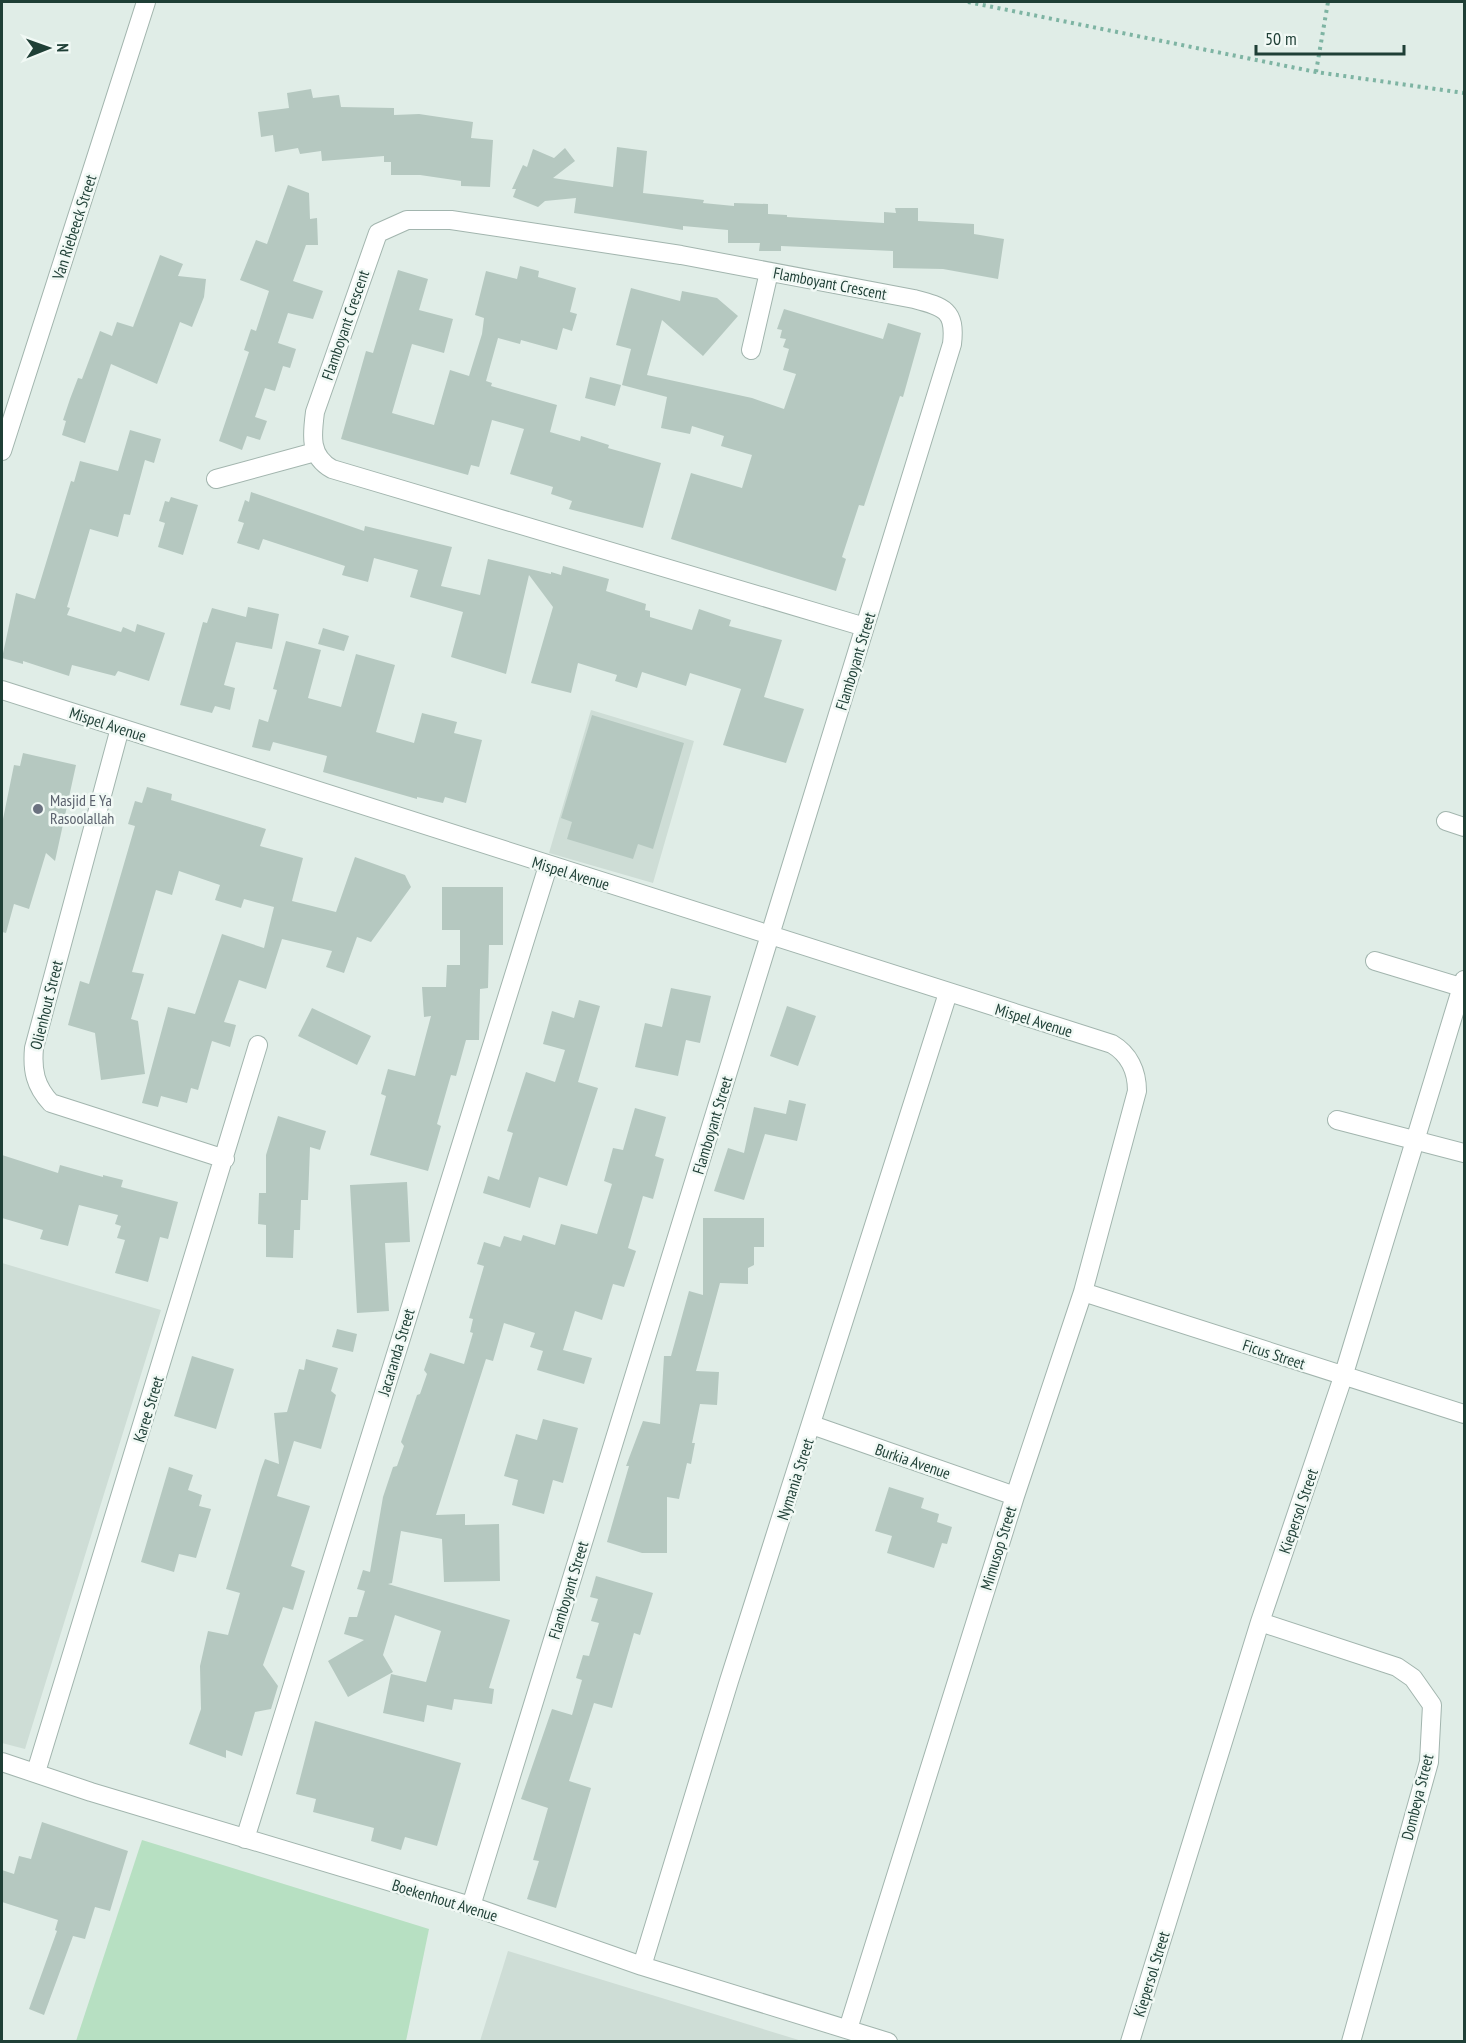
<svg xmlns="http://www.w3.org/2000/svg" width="1466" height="2043" viewBox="0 0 1466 2043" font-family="'PT Sans Narrow',sans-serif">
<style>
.built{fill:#ceddd6}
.green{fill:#b7e0c2}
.building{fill:#b5c8c0}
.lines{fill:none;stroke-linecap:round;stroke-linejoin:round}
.street-casing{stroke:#a2b5ae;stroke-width:20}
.path{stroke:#7eb4a3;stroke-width:4;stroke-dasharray:3 4.5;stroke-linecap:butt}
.street{stroke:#fff;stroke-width:18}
.worship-dot{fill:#6b7280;stroke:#f1f9f5;stroke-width:2}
.labels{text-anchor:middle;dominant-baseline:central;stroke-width:5;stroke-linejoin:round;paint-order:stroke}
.street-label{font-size:16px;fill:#1f3f36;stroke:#f1f9f5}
.worship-label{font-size:16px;fill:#5b616d;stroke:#f1f9f5;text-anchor:start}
</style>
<rect width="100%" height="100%" fill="#e0ede7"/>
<path class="built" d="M591,710L694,741L653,883L549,853Z
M2,1263L161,1310L25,1749L2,1743Z
M508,1951L802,2041H480Z"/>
<path class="green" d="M142,1840L429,1929L406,2041H76Z"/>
<path class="building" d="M311,89L313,98L339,95L341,107L394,108V115L419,114L473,122L471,138L493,140L490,187L461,186V181L420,175H391V162H384V156L322,161L321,151L300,154L298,148L275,152L273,135L261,137L258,112L289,108L287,93Z
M617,147L647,151L643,193L704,200L703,203L734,206V203L768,204V214L787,215V217L884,223V212L896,213L895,208H918V221L974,224V234L1004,239L998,279L943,269L893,268V251L781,246V251H759L760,243H728V230L683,226V230L574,213L576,198L545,201L538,207L513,197L516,189H512L523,165L527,167L533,149L554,158L565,148L575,161L553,178L613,187Z
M288,185L309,193L310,219L317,218L318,245H306L293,281L323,291L313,319L288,313L278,343L296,349L290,368L283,366L275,391L265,388L255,417L267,421L260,440L247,436L242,450L219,441L249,352L244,350L251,329L256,331L269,291L240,280L256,240L267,244Z
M160,255L183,264L178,276L206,279L204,297L192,327L180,322L157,384L111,364L85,443L62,435L66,421L63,420L70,399L78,378L82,379L100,331L112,336L117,322L133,327Z
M520,266L539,271L538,277L576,288L570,312L577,314L572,331L563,328L557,350L521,340L520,344L498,338L486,381L492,383L491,386L557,405L550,432L580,441L581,436L609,445L608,448L661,463L643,528L569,509L572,501L551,494L553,487L510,474L524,429L492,420L479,467L471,465L468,475L341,439L366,351L373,353L398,270L428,279L419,310L453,319L444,353L412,344L392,413L434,425L450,370L469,376L482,334L484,318L475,315L486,271L517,279Z
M631,288L680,301L682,291L717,298L738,316L703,356L662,320L647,375L752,398L784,409L796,374L783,370L789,349L783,347L786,339L780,338L782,330L777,329L784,309L883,339L888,323L921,333L903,397L900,396L864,506L859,505L842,557L846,559L836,591L671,539L691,473L742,488L752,455L721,446L724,436L692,426L690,434L661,428L667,397L622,385L631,349L616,345Z
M590,377L621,385L615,406L585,398Z
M130,430L161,439L154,463L145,460L130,515L124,514L118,537L90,529L67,607L70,608L67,615L121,632L123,627L135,632L137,624L165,633L149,681L118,671L115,676L72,665L69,676L23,661V664L2,658L16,593L35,599L71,481L74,482L80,461L118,471Z
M251,492L364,531L365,526L452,547L441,586L480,595L488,559L551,574V572L561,575L563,566L609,579L606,591L646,604L645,610L650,611V617L692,630L699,609L731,620L729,626L782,640L764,697L804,709L786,763L723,745L741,689L690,673L686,686L642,672L637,688L615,681L617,675L578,663L571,693L531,683L553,607L529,575L506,674L451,657L463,612L410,597L418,570L374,558L368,582L342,575L345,566L263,539L259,550L237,543L244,523L238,521L245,500L249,502Z
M171,497L198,505L183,555L158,547L165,523L159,521L165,501L169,502Z
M248,607L279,614L272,649L236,642L224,685L235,688L230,710L215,706L212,713L180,705L203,622L207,623L212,608L246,617Z
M323,628L349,636L344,651L318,644Z
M286,641L321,650L308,698L341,707L356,654L395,665L376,732L414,743L422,713L457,722L454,733L482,740L466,803L445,797L443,803L417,797V799L323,772L327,756L273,742L270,751L252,747L259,719L268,722L277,690L273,689Z
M592,715L684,743L653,849L638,844L633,859L567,839L572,822L561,818Z
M23,753L76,765L55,861L46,853L29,909L14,904L6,933L2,932V824L14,765L20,766Z
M147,787L172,794L171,800L266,829L260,846L303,858L292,901L336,912L355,857L405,875L411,887L371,942L357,937L344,973L326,967L332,951L282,939L266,989L239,980L224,1022L236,1025L230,1047L212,1041L198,1090L191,1088L187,1103L161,1096L158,1107L142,1103L168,1007L195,1014L222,934L264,948L274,907L244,899L241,908L215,900L220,885L179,871L172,895L156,890L132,972L144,974L131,1019L138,1021L145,1074L101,1080L95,1033L68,1025L80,981L89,984L135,826L128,824L135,801L142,803Z
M442,887H503V945H489L488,988L480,989L479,1040H466L456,1076L451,1075L437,1124L441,1126L428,1171L370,1155L386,1096L381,1094L388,1069L415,1076L431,1016L424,1017L422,987H446L447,965H460V930H442Z
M671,988L711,996L700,1043L686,1040L678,1076L635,1067L645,1023L662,1027Z
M579,1000L600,1006L578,1082L598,1088L567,1186L539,1177L530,1208L483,1193L488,1176L499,1180L513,1133L507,1131L526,1072L555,1082L565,1050L543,1044L552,1011L574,1018Z
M787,1006L816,1016L798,1066L770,1056Z
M312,1008L371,1036L357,1065L298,1036Z
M789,1100L806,1104L797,1141L765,1134L744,1200L714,1191L728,1148L744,1153L754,1107L786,1114Z
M635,1108L666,1117L655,1156L664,1159L653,1199L643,1196L628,1248L636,1251L624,1287L613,1284L602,1320L575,1311L563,1350L592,1358L584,1384L537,1370L543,1351L530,1347L535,1333L504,1323L493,1361L486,1359L436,1515L465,1514V1525L499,1524L500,1581L444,1582L442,1539L401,1531L392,1583L388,1584L510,1620L489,1688L494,1689L492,1704L454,1699L452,1710L427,1705L424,1722L383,1713L391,1674L426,1682L441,1631L395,1615L383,1655L393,1672L348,1697L328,1661L364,1640L344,1634L349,1617H357L365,1591L357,1589L363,1570L370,1572L383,1497L393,1467L397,1466L404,1446L401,1442L417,1395L420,1394L427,1374L424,1370L430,1353L464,1364L473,1333L470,1332L473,1319L469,1318L484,1266L477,1264L484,1242L500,1247L504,1236L521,1241L523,1235L555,1245L561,1224L597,1234L612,1184L604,1181L613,1148L623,1150Z
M278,1116L326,1131L320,1150L310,1147L308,1200H301L300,1230H294L293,1258L266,1257V1225L258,1224L259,1193H266V1155Z
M2,1155L58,1173L60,1165L103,1177V1175L123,1180L121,1187L178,1202L168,1239L160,1237L148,1282L115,1273L125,1240L117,1238L121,1226L115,1224L118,1215L79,1205L68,1246L40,1239L43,1230L2,1218Z
M407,1182L410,1242L385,1243L389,1311L357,1313L350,1185Z
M703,1218H764V1247H754V1265L748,1268V1284L720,1283L696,1371L719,1372L717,1405L700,1404L692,1443H695L691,1464L687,1463L679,1499L667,1497V1553H642L607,1542L629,1466H626L643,1421L660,1424L664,1356H671L689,1291L703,1295Z
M337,1329L357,1334L353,1352L332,1347Z
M192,1356L234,1369L216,1429L174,1416Z
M306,1359L338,1368L331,1391L336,1395L321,1449L294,1441L277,1496L310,1506L291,1566L305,1571L293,1610L283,1607L263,1665L278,1686L271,1709L255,1712L242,1756L226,1750V1758L189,1744L201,1709L200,1666L208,1631L228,1635L240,1593L226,1589L261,1470L265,1459L279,1464L274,1413L287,1412L299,1369L304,1370Z
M543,1419L578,1428L563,1483L553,1480L544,1514L512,1505L518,1480L504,1476L516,1434L537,1440Z
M169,1467L193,1475L188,1490L202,1495L199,1506L211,1509L196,1558L179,1554L174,1572L141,1562Z
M889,1487L924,1498L921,1508L939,1514L937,1522L952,1527L947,1544L942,1543L934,1568L887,1553L892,1536L875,1531Z
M596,1576L653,1593L640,1635L634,1633L612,1708L594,1703L569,1781L591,1788L556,1908L527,1899L539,1861L533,1860L548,1808L521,1799L552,1709L572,1715L582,1680L576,1678L583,1655L589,1656L599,1623L591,1621L598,1599L590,1597Z
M315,1721L461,1763L437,1846L405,1837L401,1850L371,1841L374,1828L313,1812L316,1799L296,1794Z
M42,1822L128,1851L110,1911L95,1907L85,1939L73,1936L44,2015L29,2009L57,1931L55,1930L58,1920L2,1902V1870L14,1874L19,1856L31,1859Z"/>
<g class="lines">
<g class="street-casing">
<path id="street" d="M751,350L769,272
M2,451L146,2
M216,479L315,452
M2,690L1112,1044C1129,1054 1137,1071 1137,1091L1083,1292L1015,1496L848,2029
M120,728L34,1048C32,1070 35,1086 51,1103L225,1159
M1446,821L1464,827
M1375,961L1464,988
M1337,1120L1464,1153
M1083,1292L1464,1414
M812,1425L1015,1496
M1260,1622L1397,1667L1413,1678L1432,1705L1429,1762L1351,2042
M2,1762L91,1792L471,1906L642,1966L888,2042
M36,1772L258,1045
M245,1839L548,866
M471,1906L952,344C956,310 944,307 914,299L681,255L451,220H407L378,233L315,412C312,435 309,456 332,469L865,627
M642,1966L729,1681L948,993
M1130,2042L1260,1622L1343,1377L1464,980"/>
</g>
<path class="path" d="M968,2L1316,72L1464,93
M1316,72L1328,2"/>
<use href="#street" class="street"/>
</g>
<circle class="worship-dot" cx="38" cy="809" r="6"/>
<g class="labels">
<g class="street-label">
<text transform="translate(74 227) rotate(-72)">Van Riebeeck Street</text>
<text transform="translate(830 283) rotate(11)">Flamboyant Crescent</text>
<text transform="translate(345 325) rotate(-71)">Flamboyant Crescent</text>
<text transform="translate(855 661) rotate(-73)">Flamboyant Street</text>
<text transform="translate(108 724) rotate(18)">Mispel Avenue</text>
<text transform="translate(571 873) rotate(17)">Mispel Avenue</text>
<text transform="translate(46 1005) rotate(-76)">Olienhout Street</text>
<text transform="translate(1034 1020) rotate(17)">Mispel Avenue</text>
<text transform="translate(712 1125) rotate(-73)">Flamboyant Street</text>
<text transform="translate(396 1352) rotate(-73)">Jacaranda Street</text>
<text transform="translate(1274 1354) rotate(18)">Ficus Street</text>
<text transform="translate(148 1409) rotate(-73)">Karee Street</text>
<text transform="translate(913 1461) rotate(19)">Burkia Avenue</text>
<text transform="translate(795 1479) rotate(-72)">Nymania Street</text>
<text transform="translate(1298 1511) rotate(-71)">Kiepersol Street</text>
<text transform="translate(998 1548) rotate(-73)">Mimusop Street</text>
<text transform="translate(568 1590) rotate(-73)">Flamboyant Street</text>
<text transform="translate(1417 1797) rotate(-76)">Dombeya Street</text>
<text transform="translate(445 1900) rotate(17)">Boekenhout Avenue</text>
<text transform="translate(1151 1974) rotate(-73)">Kiepersol Street</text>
</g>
<g class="worship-label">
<text x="50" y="800">Masjid E Ya<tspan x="50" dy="18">Rasoolallah</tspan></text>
</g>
</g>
<rect width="1466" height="2043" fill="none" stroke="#1f3f36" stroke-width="6"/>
<g transform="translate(48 48) rotate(89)" stroke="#f1f9f5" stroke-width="4.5" paint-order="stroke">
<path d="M0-4.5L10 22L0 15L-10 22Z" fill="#1f3f36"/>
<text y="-9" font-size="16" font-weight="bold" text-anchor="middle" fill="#1f3f36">N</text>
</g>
<path d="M1256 45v9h148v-9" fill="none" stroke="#1f3f36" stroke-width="3"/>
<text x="1265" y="45" font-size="18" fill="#1f3f36" stroke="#f1f9f5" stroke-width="4.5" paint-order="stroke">50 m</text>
</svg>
